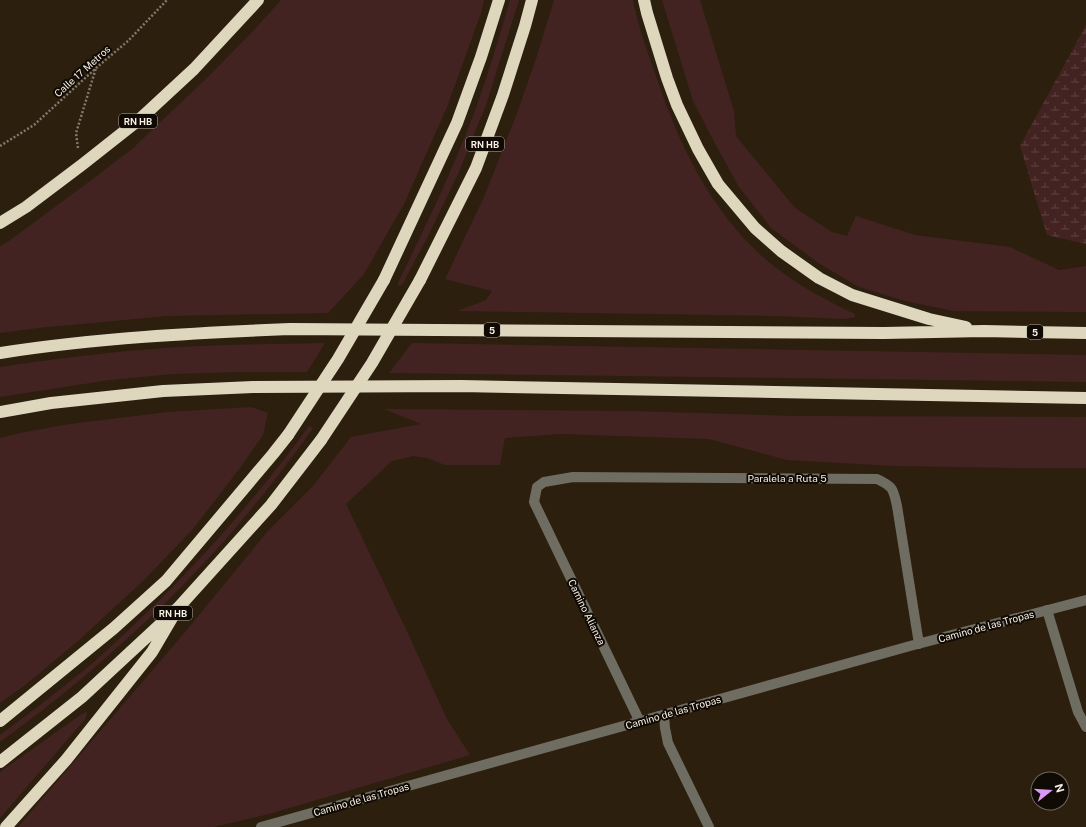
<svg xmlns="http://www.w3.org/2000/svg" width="1086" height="827" viewBox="0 0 1086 827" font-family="'Public Sans',sans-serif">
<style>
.grass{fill:#432321}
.wetland{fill:url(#wetland-marsh)}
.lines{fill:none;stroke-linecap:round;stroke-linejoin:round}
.path{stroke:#84796b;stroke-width:2.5;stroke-dasharray:2 2;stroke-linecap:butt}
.lane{stroke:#6f6d62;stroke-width:10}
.street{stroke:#6f6d62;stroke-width:10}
.highway{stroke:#ded7be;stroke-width:12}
.highway-bridge{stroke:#ded7be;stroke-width:12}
.labels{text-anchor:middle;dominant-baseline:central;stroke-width:4;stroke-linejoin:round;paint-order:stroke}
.shield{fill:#100a04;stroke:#b3aba2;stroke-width:1}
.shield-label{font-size:9px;font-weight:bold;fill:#f9f0e5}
.street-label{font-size:10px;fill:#f9f0e5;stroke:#100a04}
</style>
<defs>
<pattern id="wetland-marsh" width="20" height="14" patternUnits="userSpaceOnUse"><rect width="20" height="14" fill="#432321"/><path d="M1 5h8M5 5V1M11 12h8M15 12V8" fill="none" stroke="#5f4341"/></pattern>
</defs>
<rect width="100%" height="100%" fill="#2c1f0e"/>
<path class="grass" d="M281,0H484L481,13L447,107L404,204L364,274L328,313L167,316L38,328L0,333V246L9,241L90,181L132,149L209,76L254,30Z
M510,0H519L486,105L459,172L428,236L402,285H397C426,225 456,164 478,102C490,68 500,34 510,0Z
M554,0H633C638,26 647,51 656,76C679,145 712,215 770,263C796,284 825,300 855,314V317L851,318L844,319L776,316L457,311L486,300L492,291L445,279L484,197L517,113L536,59Z
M662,0H700L734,111L736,136L795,208L832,232L847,236L856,216L915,235L1010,247L1059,270L1086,266V312L954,311L905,301L859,287L820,264L771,228L739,187L712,138L693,101Z
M325,343L307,372H240L173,374L110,380L0,397V367C66,357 133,349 200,346C241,344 283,344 325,343Z
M412,343L1086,355V382L389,373Z
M251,407L268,413L263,435L240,468L193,529L144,580L78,641L24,686L0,703V438L25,432L70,424L168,412Z
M384,409L631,411L796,416L1086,417V468H1022L894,466L787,460L709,439L560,434L505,438L500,465H445L427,458L413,456L392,461L346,504L404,625L447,719L470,755L269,814L214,827H18L186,631L267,532L313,486L351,437L421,424Z
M309,426L313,428C255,511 187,587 111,653C76,685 38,714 0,742V735C21,719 42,704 63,687C89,667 114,644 138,621C201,561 258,496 309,426Z
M87,712L86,718L0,818V772L83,713Z"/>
<path class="wetland" d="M1086,25V244L1047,235L1020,146Z"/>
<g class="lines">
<path class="path" d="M0,146L34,125L96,68L128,41L167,0
M78,148L76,133L96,68"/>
<path class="lane" d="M1047,610L1078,712L1086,727"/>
<path class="street" d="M664,715L665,728L668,743L709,827
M640,722L534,502L537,487L544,482L573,477L877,479C894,487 893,489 897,506L919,644
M261,827L910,646L1086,600"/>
<path class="highway" d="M644,0L647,13L667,78L677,105L698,149L718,184L755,228L781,251L819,278L852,295L929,319L966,327
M0,223L26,207L83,164L140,119L194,69L258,0
M384,280L457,123L481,57L499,0
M420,280L476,168L503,95L525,26L532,0
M0,353C96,338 193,333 290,329L884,333L984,331L1086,333
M0,412L51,403L163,391L253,387L461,386L1086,398
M0,721L114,628L166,581L273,454L288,435
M0,762L82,697L178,608L271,505L321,440
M6,827L66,760L152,652L172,618"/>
<path class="highway-bridge" d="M288,435L338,359L384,280
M321,440L372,363L420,280"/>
</g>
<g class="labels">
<g class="shield">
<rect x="119" y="114" width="38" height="14" rx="3"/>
<rect x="466" y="137" width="38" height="14" rx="3"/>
<rect x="484" y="323" width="16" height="14" rx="3"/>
<rect x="1027" y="325" width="16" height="14" rx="3"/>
<rect x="154" y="606" width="38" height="14" rx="3"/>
</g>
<g class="shield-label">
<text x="138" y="121">RN HB</text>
<text x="485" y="144">RN HB</text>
<text x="492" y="330">5</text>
<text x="1035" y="332">5</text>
<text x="173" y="613">RN HB</text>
</g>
<g class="street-label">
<text transform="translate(82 71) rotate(-42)">Calle 17 Metros</text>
<text x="787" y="478">Paralela a Ruta 5</text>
<text transform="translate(587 612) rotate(64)">Camino Alianza</text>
<text transform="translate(986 626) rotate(-15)">Camino de las Tropas</text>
<text transform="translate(673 712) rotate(-16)">Camino de las Tropas</text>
<text transform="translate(361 799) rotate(-16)">Camino de las Tropas</text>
</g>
</g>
<g transform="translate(1050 791) rotate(73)"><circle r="19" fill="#100a04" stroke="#6d665e"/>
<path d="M0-3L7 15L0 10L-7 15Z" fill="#db99f5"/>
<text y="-6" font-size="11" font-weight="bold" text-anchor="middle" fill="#f9f0e5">N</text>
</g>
</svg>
